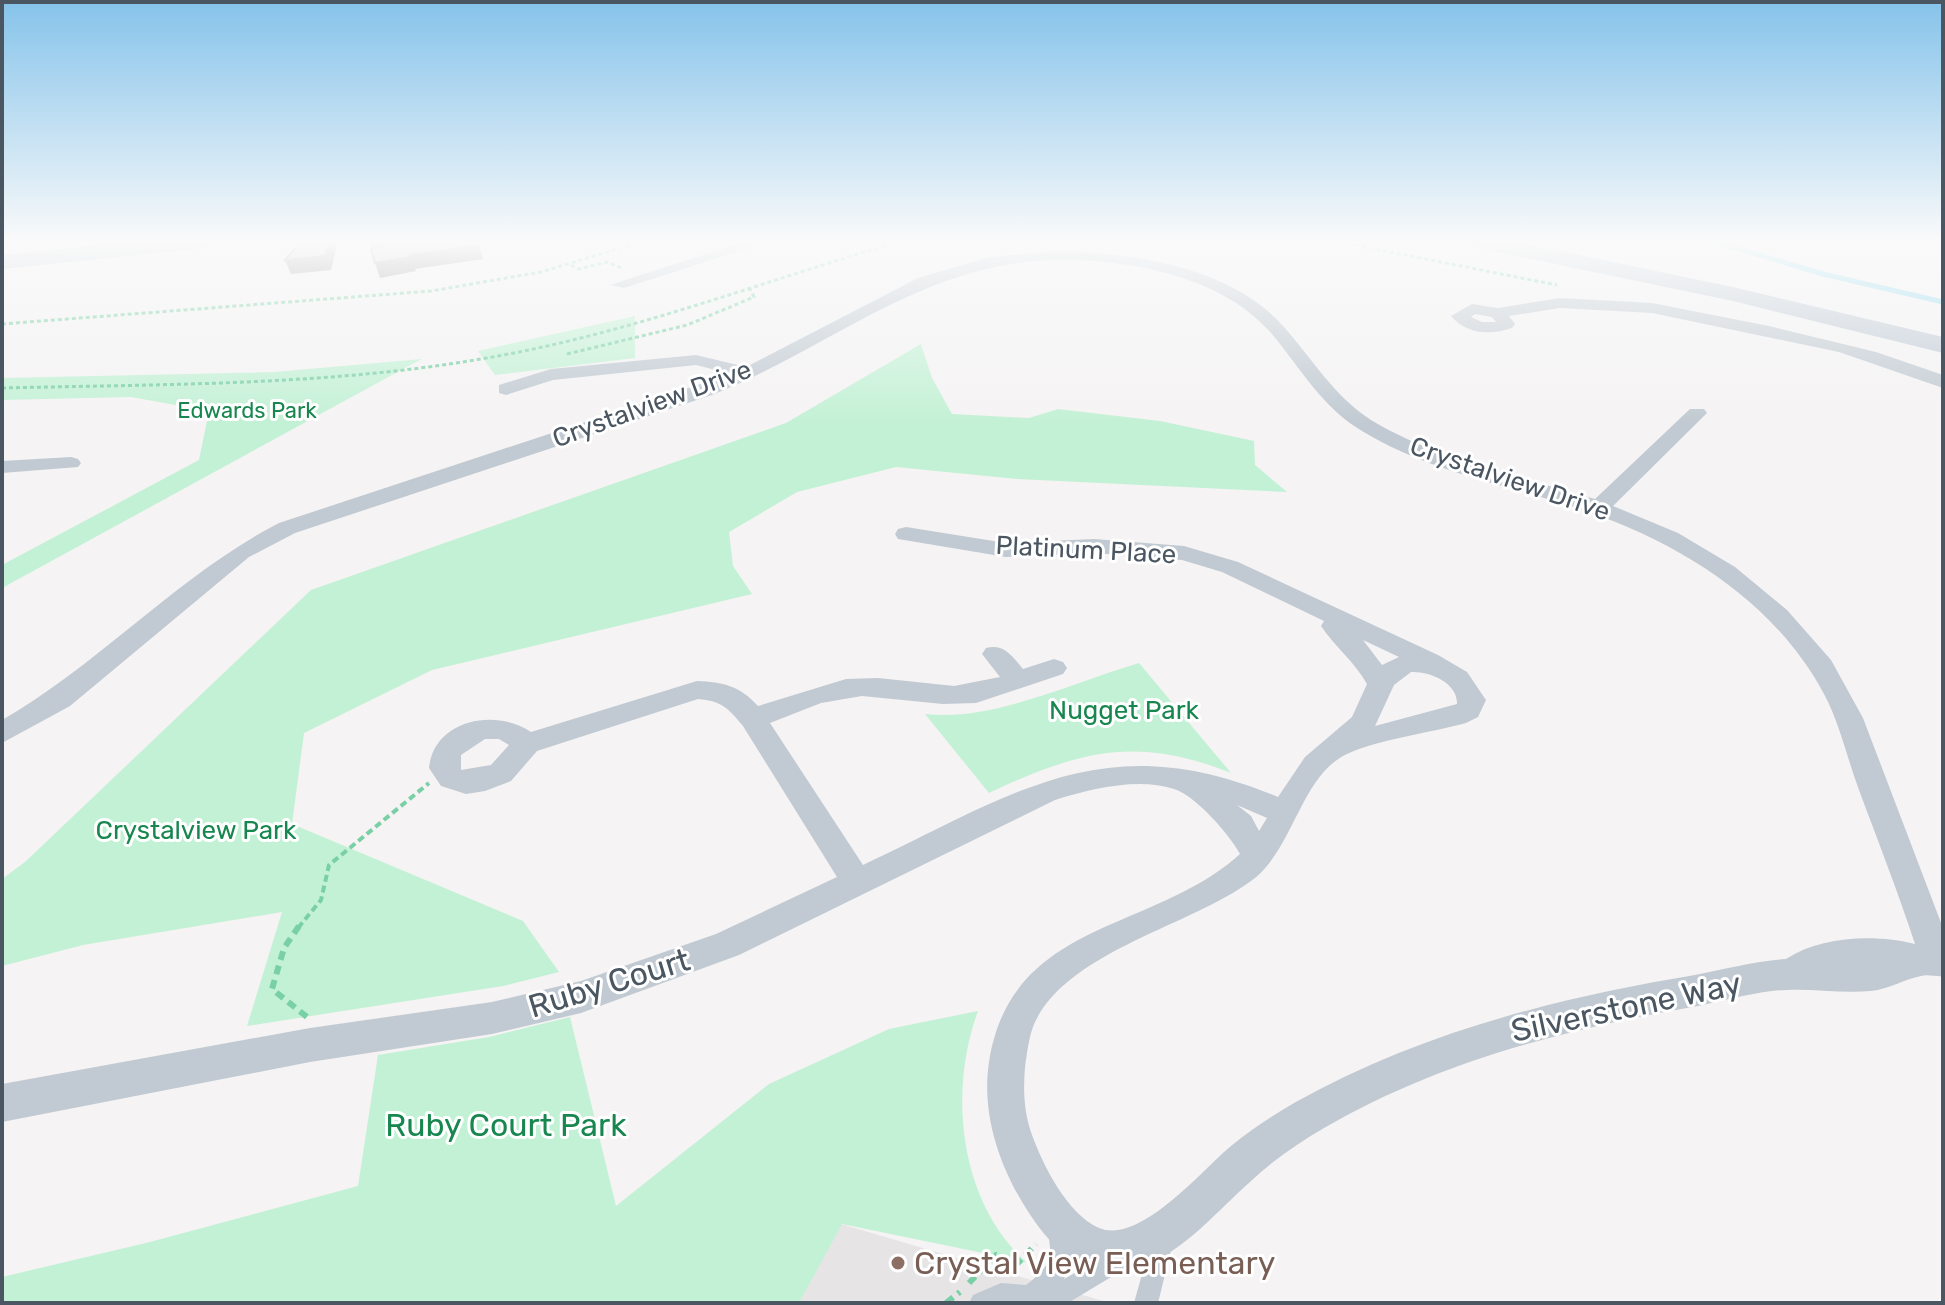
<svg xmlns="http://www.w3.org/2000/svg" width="1945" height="1305" viewBox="0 0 1945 1305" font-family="Rubik,sans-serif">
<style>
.education{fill:#e6e4e5}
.green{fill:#c3f1d5}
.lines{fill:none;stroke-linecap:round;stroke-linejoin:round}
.stream{stroke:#90daee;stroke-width:5}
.path-far2{stroke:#7ad0a6;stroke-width:3;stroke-dasharray:4 3;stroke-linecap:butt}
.path-far1{stroke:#7ad0a6;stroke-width:4;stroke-dasharray:7 4;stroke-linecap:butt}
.path{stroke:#7ad0a6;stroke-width:6;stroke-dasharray:9 6;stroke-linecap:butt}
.lane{fill:#c1cad2;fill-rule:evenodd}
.street{fill:#c1cad2;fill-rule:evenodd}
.secondary{fill:#c1cbd6;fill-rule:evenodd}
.shaded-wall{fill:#909195}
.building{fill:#cdcfd5;stroke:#909195;stroke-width:2}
.education-dot{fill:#8d6e63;stroke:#fff;stroke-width:3}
.labels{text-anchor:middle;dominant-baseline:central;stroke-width:6;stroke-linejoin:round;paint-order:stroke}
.far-park-label{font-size:22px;fill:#17864f;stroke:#fff}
.street-label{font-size:26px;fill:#4a5661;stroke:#fff}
.park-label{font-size:26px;fill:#17864f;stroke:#fff}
.near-street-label{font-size:32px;fill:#4a5661;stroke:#fff}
.near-park-label{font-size:32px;fill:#17864f;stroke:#fff}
.near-education-label{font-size:32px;fill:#785e54;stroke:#fff;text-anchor:start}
</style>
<rect width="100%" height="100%" fill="#f5f3f3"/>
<path class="education" d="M841,1224L1110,1303H799Z"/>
<path class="green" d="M635,316V358L495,375L478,351Z
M921,344L932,378L952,414L1029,418L1058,409L1160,421L1254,441L1255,465L1287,492L1017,479L896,467L797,492L729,532L733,566L752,594L432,670L304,733L292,824L523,921L559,972L503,986L247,1026L282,912L83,945L2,966V879L25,862L311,590L786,423Z
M422,359L403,369L2,588V565L199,460L209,411L131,397L2,400V378L274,372Z
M1139,663L1231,773C1136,735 1078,751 989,793L925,714C992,722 1074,682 1139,663Z
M978,1011C948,1092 959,1201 1026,1262L842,1224L799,1303H2V1277L150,1242L358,1186L378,1055L489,1037L570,1017L616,1206L769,1084L889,1029Z"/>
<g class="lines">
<path class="stream" d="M1712,241L1823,274L1943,302"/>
<path class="path-far2" d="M1335,241L1557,285
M571,265L579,269L607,262L621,268
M2,324L431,291L541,272L644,241
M567,354L687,325L754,297L750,289
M2,388C167,384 335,386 498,356C636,331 767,280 901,241"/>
<path class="path-far1" d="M298,928L321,900L329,865L429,783"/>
<path class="path" d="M299,926L284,948L272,989L307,1017
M969,1283L996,1255L1016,1265L1036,1244
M946,1303L960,1292"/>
<path class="lane" d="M1059,1224L1067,1227C1075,1247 1072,1260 1064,1279L1118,1249L1126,1252L1129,1260L1126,1268L1068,1303H969L973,1295L1001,1283L1026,1285C1039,1275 1052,1264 1050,1247C1049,1238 1048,1235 1051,1227Z
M1162,1231L1170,1234L1173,1242L1158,1303H1134L1151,1242L1154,1234Z"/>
<path class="street" d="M746,241H770L624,288L610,285Z
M1059,251C1136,254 1230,266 1284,327C1313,360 1334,396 1371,420C1439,461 1520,476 1595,499L1690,409H1704L1707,413L1613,506L1678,533L1735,567L1787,610L1831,660L1863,718L1943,928V976C1936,977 1928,974 1921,976C1905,979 1889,989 1871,991C1838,994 1805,987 1772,991C1747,994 1722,1001 1698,1006C1566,1029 1440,1061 1324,1128C1297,1144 1272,1161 1250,1182C1210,1217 1171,1269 1113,1272C1076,1273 1047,1241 1029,1213C1000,1169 981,1115 989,1062C1011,919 1153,933 1240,854C1230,835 1195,795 1174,789C1138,777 1090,789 1055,800L739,955L581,1013L492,1034L310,1062L2,1122V1084L310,1028L492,1002L581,981L716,934L837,877L743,726C728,708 722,701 698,699L537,751L511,781L485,791L466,794L441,786L429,768C434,719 496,708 531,732L697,681C723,682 740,686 758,706L846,679L878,678L954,686L1000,677L982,654L986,648C1004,643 1012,656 1023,669L1054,659L1063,662L1067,668L1063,674L976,703L943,704L862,696L821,703L770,723L863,865C1016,793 1105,724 1278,797L1305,757L1352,717L1367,684C1354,661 1335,647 1321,626L1324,621L1222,572L1182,560L1094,553L1006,557L898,539L895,534L898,529L906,527L1006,543L1094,539L1184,546L1238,562L1438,655L1467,672L1486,700L1478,717L1466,723C1430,733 1379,739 1347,754C1300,776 1294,850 1251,881C1190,926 1069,951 1035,1022C1029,1035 1027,1053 1025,1067C1023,1091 1024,1113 1032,1135C1043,1165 1067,1214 1099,1228C1140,1245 1202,1170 1231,1146C1250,1130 1272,1116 1294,1103C1419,1033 1556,998 1695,975C1726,969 1755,961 1786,959C1821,936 1875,934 1915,944C1898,892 1878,841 1859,790C1847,758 1840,724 1824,694C1776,604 1684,545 1589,512C1513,486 1431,473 1362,431C1322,407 1301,369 1272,334C1222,276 1130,259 1057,260C922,262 831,348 712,395L295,533L249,557L70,706L2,743V720C101,663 178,575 279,523L731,374L696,365L553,380L506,395L499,393V385L551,369L696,355L746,367L918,278L989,257ZM1363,640L1399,657L1382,665ZM1411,672C1430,671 1458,683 1457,704L1375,726L1394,685ZM485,739H499L509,745L491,765L461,770V755ZM1237,805L1267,818L1259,831L1251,816Z
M1560,298L1652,303L1769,326L1876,352L1943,375V388L1839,352L1652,313L1560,308L1509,316L1515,324L1512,328C1491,335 1467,335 1451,316L1472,304L1498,308ZM1475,314L1492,317L1496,322H1482L1471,317Z
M71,457L78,459L81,463L78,467L2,473V461Z"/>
<path class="secondary" d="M136,241H215L204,248L2,269V255Z
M1467,241H1512L1733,287L1943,337V353L1733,301L1478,248Z"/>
</g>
<path class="shaded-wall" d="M329,241H338L331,270L291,274L285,260Z
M369,241H408L373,251Z
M479,245L483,259L415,269L416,271L380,278L375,263L410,255Z"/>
<path class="building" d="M302,241H329L325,256L285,260Z
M403,241H475L479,245L410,255L411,257L375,263L371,249Z"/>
<linearGradient id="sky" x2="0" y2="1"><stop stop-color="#85c3ea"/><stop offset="0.57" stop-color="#fafafa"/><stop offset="1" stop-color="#fafafa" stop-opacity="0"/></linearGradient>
<rect width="1945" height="424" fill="url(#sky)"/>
<circle class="education-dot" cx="898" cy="1263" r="8"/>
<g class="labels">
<g class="far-park-label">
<text x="247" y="410">Edwards Park</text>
</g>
<g class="street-label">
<text transform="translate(652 404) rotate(-20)">Crystalview Drive</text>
<text transform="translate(1510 479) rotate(19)">Crystalview Drive</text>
<text transform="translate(1086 550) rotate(3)">Platinum Place</text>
</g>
<g class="park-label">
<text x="1124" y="710">Nugget Park</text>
<text x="196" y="830">Crystalview Park</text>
</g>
<g class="near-street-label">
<text transform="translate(609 983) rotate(-17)">Ruby Court</text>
<text transform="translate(1626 1007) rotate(-12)">Silverstone Way</text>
</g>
<g class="near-park-label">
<text x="506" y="1125">Ruby Court Park</text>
</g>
<g class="near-education-label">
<text x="914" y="1263">Crystal View Elementary</text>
</g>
</g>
<rect width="1945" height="1305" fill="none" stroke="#4a5661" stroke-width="8"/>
</svg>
